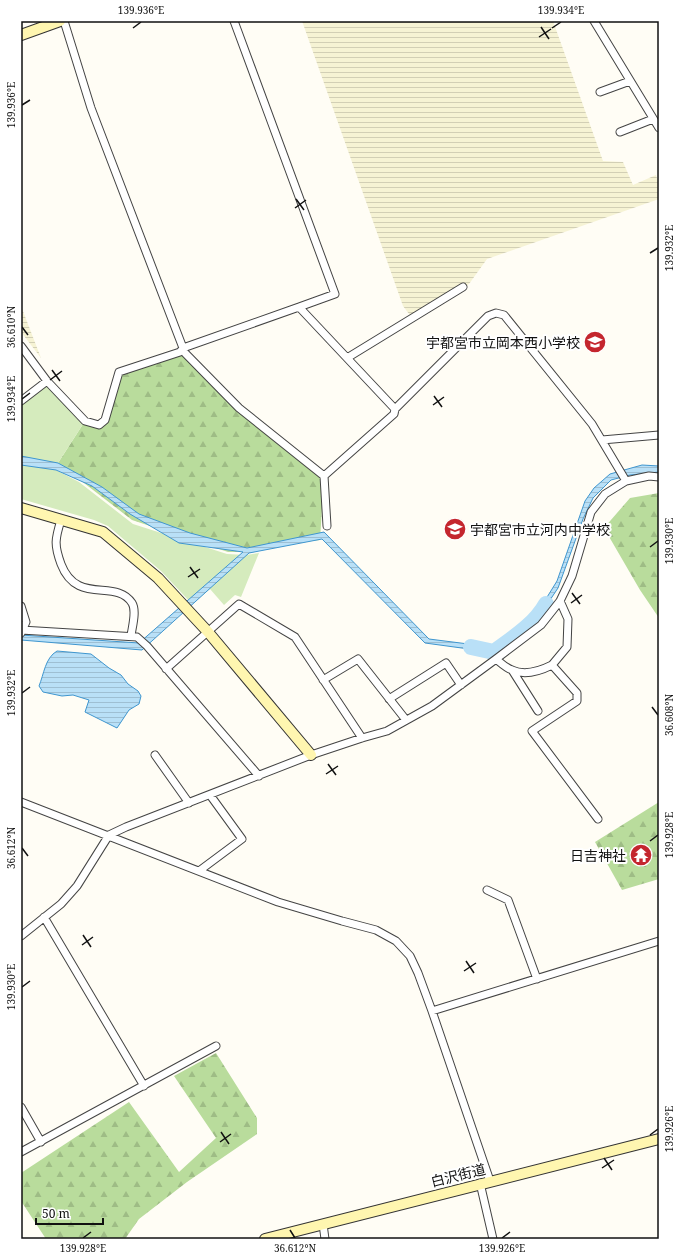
<svg xmlns="http://www.w3.org/2000/svg" width="680" height="1260" viewBox="0 0 680 1260" font-family="'Noto Serif','Noto Sans JP',serif">
<style>
.farmland{fill:url(#farmland-rules)}
.forest{fill:url(#forest-firs)}
.park{fill:#d5ebbd}
.water{fill:url(#water-rules);stroke:#3f96cf}
.lines{fill:none;stroke-linecap:round;stroke-linejoin:round}
.river{stroke:#b9e0f7;stroke-width:16}
.street-casing{stroke:#444;stroke-width:9}
.secondary-casing{stroke:#333;stroke-width:12}
.street{stroke:#fff;stroke-width:7}
.secondary{stroke:#fff6b0;stroke-width:10}
.ticks{fill:none;stroke:#111;stroke-width:1.5}
.labels{text-anchor:middle;dominant-baseline:central;stroke-width:4;stroke-linejoin:round;paint-order:stroke}
.poi-label{font-size:14px;fill:#111;stroke:#fff;text-anchor:end}
.street-label{font-size:14px;fill:#111;stroke:#fff}
.neatline{fill:none;stroke:#111;stroke-width:1.5}
.ticks-label{font-size:10px;text-anchor:middle;fill:#111}
</style>
<defs>
<pattern id="farmland-rules" width="6" height="5" patternUnits="userSpaceOnUse"><rect width="6" height="5" fill="#f6f3d4"/><path d="M0 2.5h6" fill="none" stroke="#d2cfb5"/></pattern>
<pattern id="forest-firs" width="22" height="20" patternUnits="userSpaceOnUse"><rect width="22" height="20" fill="#b9dc9c"/><path d="M5 1l3.5 6h-7zM16 11l3.5 6h-7z" fill="#9ebc85"/></pattern>
<pattern id="water-rules" width="6" height="5" patternUnits="userSpaceOnUse"><rect width="6" height="5" fill="#b9e0f7"/><path d="M0 2.5h6" fill="none" stroke="#9ebfd3"/></pattern>
</defs>
<rect width="100%" height="100%" fill="#fffdf5"/>
<path class="farmland" d="M302,21H553L603,161L623,162L633,185L656,175L659,184V199L487,259L469,284L412,318L403,306Z
M21,306L41,358L21,332Z"/>
<path class="forest" d="M180,352L239,408L324,476L320,540L279,545L246,552H228L132,520L58,463L85,421L99,425L105,420L119,372Z
M659,493V618L640,590L604,528L630,498Z
M659,802V879L622,890L595,842Z
M216,1053L257,1118V1134L187,1182L139,1219L125,1239H46L21,1201V1173L129,1102L179,1172L216,1138L174,1076Z"/>
<path class="park" d="M47,381L85,421L58,463L56,470L79,482L133,524L227,554L246,555L259,553L241,597L235,595L224,605L210,589L192,604L161,571L108,526L94,520L21,499V401Z"/>
<path class="water" d="M21,456L58,463L102,487L139,514L190,533L247,548L324,532L429,639L492,647L536,615L557,581L585,501L594,488L610,474L642,465L659,466V472L630,475L611,480L593,498L583,519L558,588L540,615L491,652L425,643L322,539L249,553L142,650L21,640V635L139,643L243,552L179,543L130,514L92,486L56,470L21,465Z
M57,651L91,654L109,668L121,675L128,684L138,691L141,696L139,704L129,710L117,728L85,712L89,700L73,695L62,696L43,692L39,686C44,674 45,658 57,651Z"/>
<g class="lines">
<path class="river" d="M471,647L494,652C513,638 535,624 546,604"/>
<g class="street-casing">
<path id="street" d="M64,21L91,108L183,348L299,307
M234,21L335,294L299,307L395,409
M594,21L659,128
M600,92L630,81
M620,132L653,119
M21,346L47,381L85,421L99,425L105,420L119,372L180,352L183,348L185,353L239,408L324,476L327,526
M347,358L463,287
M21,401L47,381
M602,440L659,435
M324,476L394,414L395,409L488,316L496,313L504,315L592,424L626,481
M61,520C55,539 54,545 61,564C77,606 116,578 132,603C137,611 132,627 131,636
M560,601L568,619L567,647L552,665L577,693V701L532,731L598,819
M21,606L26,622L21,633
M21,630L137,637L147,646L259,776
M496,659C501,663 506,668 512,670C525,676 540,671 552,665
M166,669L239,604L295,637L362,738
M512,670L538,711
M323,680L358,659L406,720
M389,699L446,663L461,685
M155,755L189,803
M21,802L278,902L342,921L376,930L396,941L410,956L418,973L432,1011L490,1181
M199,871L242,839L210,795
M487,890L508,900L537,979
M44,917L144,1086
M21,936L61,904L77,886L109,835L126,827L311,755L362,738L387,731L432,706L496,659L541,625L560,601L572,576L591,512L605,494L626,481L649,476L659,477
M432,1011L659,941
M21,1107L41,1142
M21,1152L216,1046
M480,1183L493,1239
M323,1224L325,1239"/>
</g>
<g class="secondary-casing">
<path id="secondary" d="M21,35L60,21
M21,508L103,532L158,578L208,632L311,755
M265,1239L659,1139"/>
</g>
<use href="#street" class="street"/>
<use href="#secondary" class="secondary"/>
</g>
<path class="ticks" d="M541,27L549,39M133,28L141,22M552,28L561,22M539,37L551,29M22,105L30,100M296,199L304,210M295,208L306,200M650,253L658,248M22,327L28,335M52,370L60,381M50,380L62,371M434,396L442,407M22,399L30,393M433,405L444,397M650,547L658,541M190,567L198,578M188,577L200,569M572,593L580,604M571,603L582,595M22,693L30,687M652,707L658,715M328,764L336,775M326,774L338,766M650,841L658,835M22,848L28,856M83,935L91,947M82,945L93,937M466,961L474,973M464,971L476,963M22,987L30,981M221,1132L229,1144M650,1135L658,1129M220,1142L231,1134M604,1158L612,1170M602,1168L614,1160M290,1230L295,1238M83,1238L91,1232M502,1238L510,1232"/>
<defs>
<g id="school-disc" transform="scale(1.15)"><circle r="9.5" fill="#c4262e" stroke="#fff"/><path d="M0-5L7-2L0 1L-7-2ZM-4 1L0 2.5L4 1V4Q0 6-4 4Z" fill="#fff"/></g>
<g id="temple-disc" transform="scale(1.15)"><circle r="9.5" fill="#c4262e" stroke="#fff"/><path d="M0-6L5-2H3V0L6.5 2.5H4V6H1.5V3h-3V6H-4V2.5H-6.5L-3 0V-2H-5Z" fill="#fff"/></g>
</defs>
<g fill-rule="evenodd">
<use href="#school-disc" x="595" y="342"/>
<use href="#school-disc" x="455" y="529"/>
<use href="#temple-disc" x="641" y="855"/>
</g>
<g class="labels">
<g class="poi-label">
<text x="580" y="342">宇都宮市立岡本西小学校</text>
<text x="470" y="529" text-anchor="start">宇都宮市立河内中学校</text>
<text x="626" y="855">日吉神社</text>
</g>
<g class="street-label">
<text transform="translate(458 1175) rotate(-14)">白沢街道</text>
</g>
</g>
<rect width="680" height="1260" fill="none" stroke="#ffffff" stroke-width="44"/>
<path d="M36 1218v6h67v-6" fill="none" stroke="#111111" stroke-width="2"/>
<text x="42" y="1218" font-size="12" fill="#111111" stroke="#ffffff" stroke-width="3" paint-order="stroke">50 m</text>
<rect x="22" y="22" width="636" height="1216" class="neatline"/>
<g class="ticks-label">
<text x="141" y="14">139.936°E</text>
<text x="561" y="14">139.934°E</text>
<text transform="translate(11 105) rotate(-90)" y="4">139.936°E</text>
<text transform="translate(669 248) rotate(-90)" y="4">139.932°E</text>
<text transform="translate(11 327) rotate(-90)" y="4">36.610°N</text>
<text transform="translate(11 399) rotate(-90)" y="4">139.934°E</text>
<text transform="translate(669 541) rotate(-90)" y="4">139.930°E</text>
<text transform="translate(11 693) rotate(-90)" y="4">139.932°E</text>
<text transform="translate(669 715) rotate(-90)" y="4">36.608°N</text>
<text transform="translate(669 835) rotate(-90)" y="4">139.928°E</text>
<text transform="translate(11 848) rotate(-90)" y="4">36.612°N</text>
<text transform="translate(11 987) rotate(-90)" y="4">139.930°E</text>
<text transform="translate(669 1129) rotate(-90)" y="4">139.926°E</text>
<text x="83" y="1252">139.928°E</text>
<text x="295" y="1252">36.612°N</text>
<text x="502" y="1252">139.926°E</text>
</g>
</svg>
